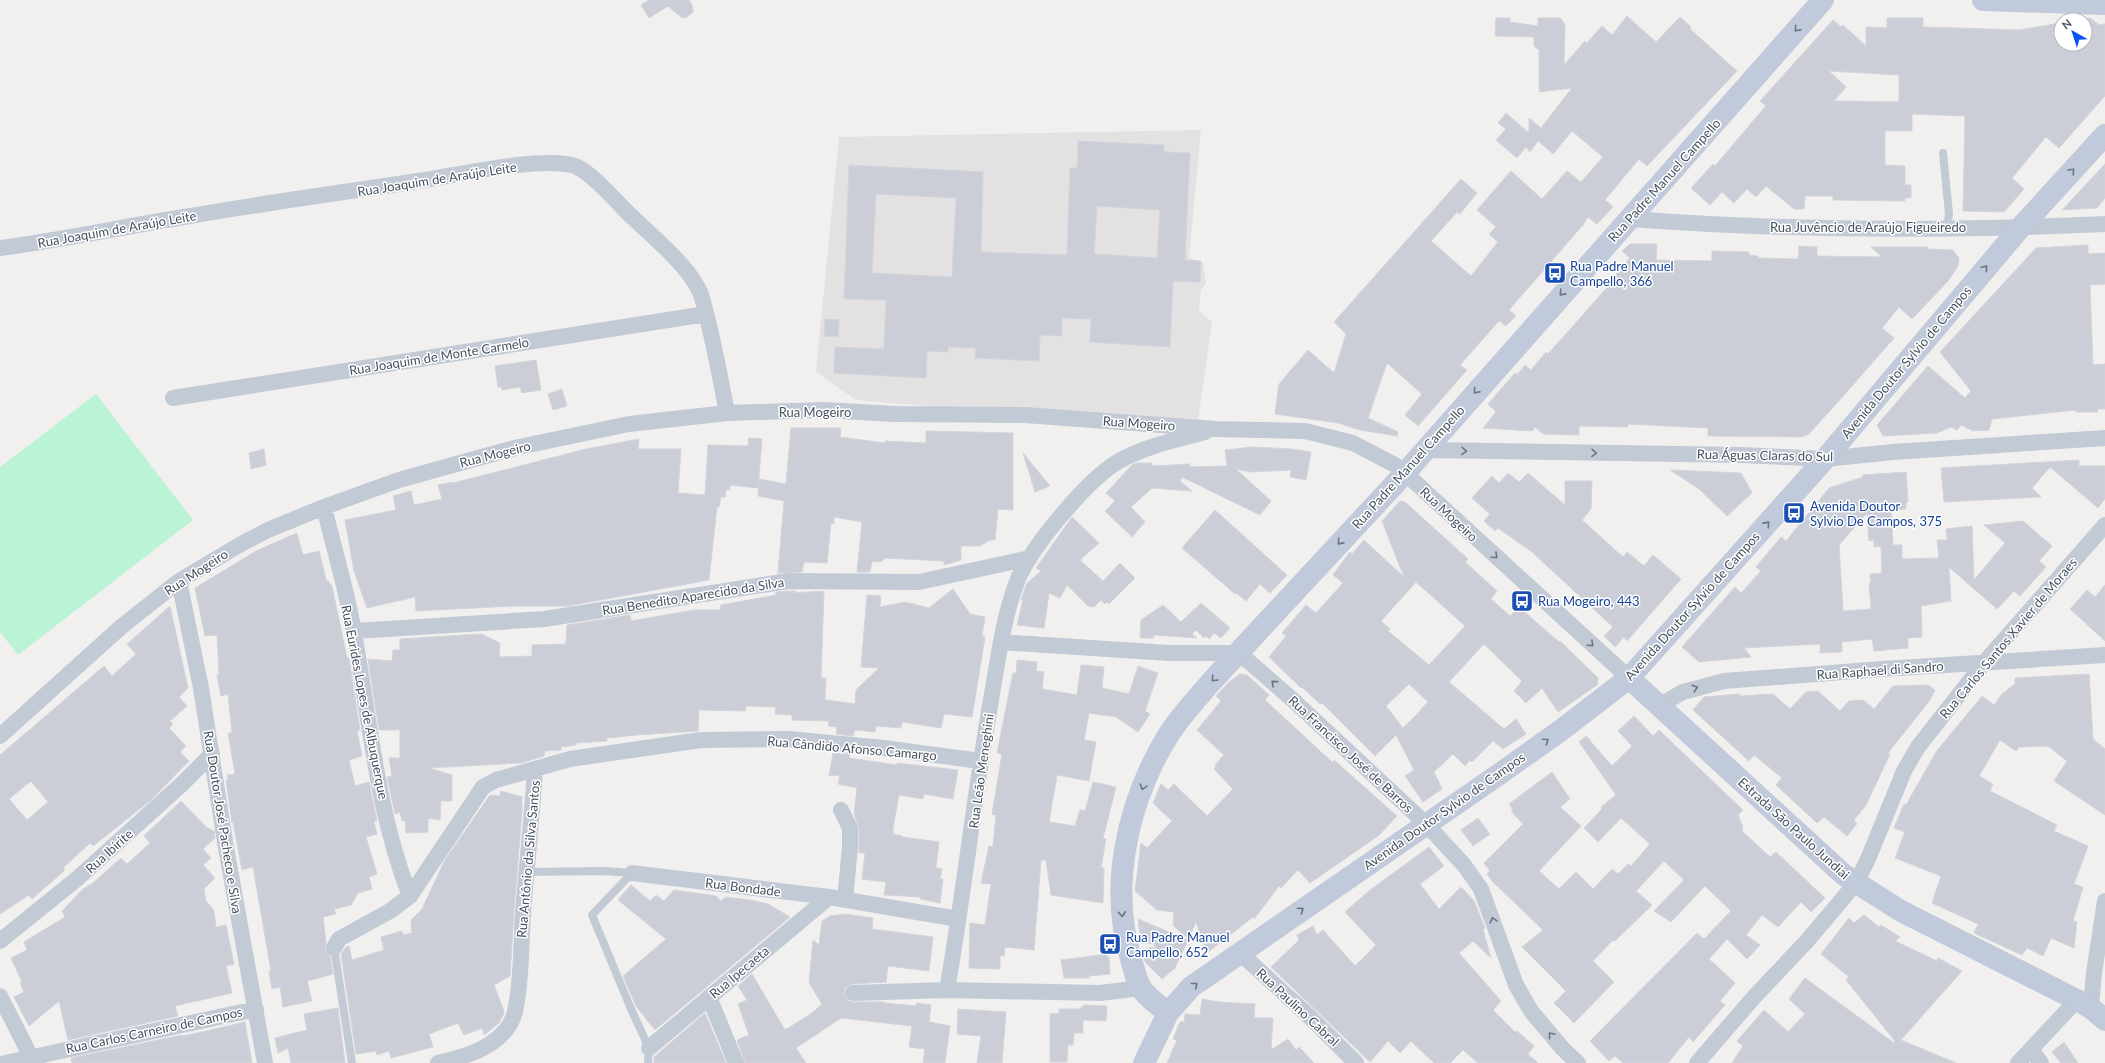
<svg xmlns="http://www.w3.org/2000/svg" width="2105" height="1063" viewBox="0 0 2105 1063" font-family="Lato,sans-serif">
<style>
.education{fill:#e3e1e1}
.green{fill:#bbf3d7}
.building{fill:#cbced6;stroke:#d3d4dc;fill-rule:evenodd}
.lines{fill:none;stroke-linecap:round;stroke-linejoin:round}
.lane{stroke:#c2cad6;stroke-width:8}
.street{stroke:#c2cad6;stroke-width:16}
.secondary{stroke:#c1cada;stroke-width:22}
.oneway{stroke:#6b7584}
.oneway2{stroke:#6b7583}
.labels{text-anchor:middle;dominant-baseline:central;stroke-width:3;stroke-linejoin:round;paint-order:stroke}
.street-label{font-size:13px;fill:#46505f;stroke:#fff}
.transit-label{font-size:13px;fill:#164399;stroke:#fff;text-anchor:start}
</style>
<rect width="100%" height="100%" fill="#f2f0ef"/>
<path class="education" d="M1201,130L1189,258L1203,263L1206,283L1201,290L1199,311L1212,322L1198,421L1024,410L927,406L856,400L816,372L839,137Z"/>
<path class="green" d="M96,394L193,520L18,655L0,632V467Z"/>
<path class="building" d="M649,0H689L692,5L693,12L687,17L682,18L668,6L649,18L641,5Z
M1627,16L1656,42L1680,17L1691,27L1690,29L1737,71L1647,166L1639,159L1605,200L1613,207L1597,224L1588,217L1583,225L1509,310L1516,316L1506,326L1499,321L1482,340L1460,365L1467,370L1418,426L1405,415L1422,394L1387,363L1368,418L1398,432L1397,436L1360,430L1338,423L1275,414L1279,384L1308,350L1334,373L1346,334L1334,322L1461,179L1477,193L1460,214L1457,212L1431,241L1471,276L1498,242L1489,234L1496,227L1477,210L1511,171L1542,199L1567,171L1581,182L1603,157L1572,131L1553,154L1538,141L1530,152L1526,147L1517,158L1496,140L1506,129L1498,123L1506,113L1529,133V118L1541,128L1572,88L1539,92L1541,89H1539V50L1534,46V37L1495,36L1496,18H1510V22L1538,26V18H1560L1565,24L1564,65L1585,41L1587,43L1602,26L1612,35Z
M1887,18H1923V27L1958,28L2019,30L2061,23V44H2085V20H2079L2090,18L2099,25L2105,24V96L2059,148L2046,137L2012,178L2024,189L2004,212L1963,211L1965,116L1912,114V131H1885V165L1905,166V185H1911V198H1905V201L1833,200V196H1805L1804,209H1794L1766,186L1756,197L1747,189L1734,203L1722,192L1710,205L1691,188L1713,164L1715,166L1753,121L1766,106L1760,101L1833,20L1841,27L1843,25L1866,46V27L1887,28ZM1829,71L1899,75V102L1834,101L1846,87Z
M1078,141L1164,145V152L1190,153L1185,260L1201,261L1200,282L1173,281L1170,347L1090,342L1091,319L1062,318V336L1040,335L1039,361L975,358L976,348L948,347V352L927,351L926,378L834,373L835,347L884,349L886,300L844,299L849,165L983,172L981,252L1067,255L1070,168H1077ZM876,194L956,198L952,277L872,273ZM1097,206L1160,210L1157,258L1094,254Z
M2105,164V198L2097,208L2062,210Z
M1630,244H1657L1656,260L1712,261V251L1749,252V255L1758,256V258L1798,259L1799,246L1817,247V256L1882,257L1871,247H1928L1927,249L1953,250L1959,258L1958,266L1948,281L1912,319L1899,307L1882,328L1894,338L1846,393L1809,434L1802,437L1708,436V428L1628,424V427L1579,426V435L1543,434L1535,427L1532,431L1483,428L1496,412L1488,404L1515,373L1517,375L1525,365L1531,370L1546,352L1548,354L1612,282L1610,281L1630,258L1622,251Z
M2088,245V254L2105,253V284L2090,285L2093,365L2105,364V409H2097L2098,412H2076V410L1992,419L1989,430L1973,431L1961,425L1957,430L1951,427L1937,433L1883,436L1877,425L1928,366L1965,398L1971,391L1940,352L2036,248Z
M825,319L839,320L838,337L824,336Z
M536,360L541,390L522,393L520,387L502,390L501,387H498L495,366Z
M562,389L567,406L553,410L548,394Z
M791,428H841L840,437L885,443V441L926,443V431L1013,433V510L998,509L995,540H990L980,546H961V560L944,565V561L885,558L881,562L872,561L870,572H857L862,522L834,517V524L831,523L827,563L804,562L802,572L778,573L784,501L758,496L759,479L786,484Z
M749,438L762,439L758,488L730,485V490H726L725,497H721L719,507H717L709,580L568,606H513L416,611L415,597L367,608L354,571L345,520L396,510L393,496L411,491L414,505L442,499L438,485L453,482V483L586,449L639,439L638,449H681L678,493L705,495L708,445L748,446Z
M1252,447L1292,449L1311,452L1306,480L1290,477L1291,470L1251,472L1236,469L1271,501L1260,515L1182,477L1180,481L1192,491L1152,488L1131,507L1145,522L1132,537L1105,511L1115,501L1106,493L1133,464L1137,463H1152V466L1190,464L1189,467L1227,466L1225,450Z
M264,449L266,465L251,469L249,453Z
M1023,453L1050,486L1035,492Z
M2079,460V466H2105V499L2098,508L2050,467L2032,488L2041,497L1944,502L1941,468Z
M1670,470L1741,473L1752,493L1727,516L1699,489Z
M1906,472L1908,502L1906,503V509L1891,510L1893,545H1902V559L1939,558L1937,540H1947L1946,529L1972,526L1974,580L2005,543L1984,525L2023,521L2052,546L2039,561L2046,567L2020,596L2014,591L1997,609L1949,567L1951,601L1921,606L1922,637L1908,638V648L1874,651L1872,639L1842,642V652L1820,653V644L1744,648L1751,657L1699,662L1682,647L1735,587L1741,593L1761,571L1756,567L1781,537L1786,541L1829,488L1863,477L1862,475ZM1867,513L1869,541L1874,540V547L1881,546L1882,573L1870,574L1871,583H1869L1871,609L1843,611L1839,545Z
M1508,473L1519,482L1528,473L1565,505V481H1592L1591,509L1582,520L1623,557L1627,552L1644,566L1653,555L1681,579L1627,641L1624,637L1615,647L1604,636L1613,627L1532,552L1498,528L1495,531L1484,521L1490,514L1472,498L1492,476L1499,483Z
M1400,501L1405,502L1468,559L1465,562L1497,591L1491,599L1510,616L1519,607L1559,642L1560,641L1598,678L1597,685L1558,712L1542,688L1526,703L1514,691L1522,681L1484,644L1449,682L1504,729L1516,719L1526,734L1503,749L1493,741L1472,762L1470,760L1465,766L1453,754L1434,772L1442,789L1423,802L1405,776L1414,770L1396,735L1416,715L1428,702L1409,684L1386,706L1403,728L1375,756L1322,703L1320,704L1302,687L1301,688L1269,657L1286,636L1282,633L1306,605L1316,613L1343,583L1333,575L1350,552L1352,554L1364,540L1404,577L1382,521ZM1416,582L1465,626L1429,665L1388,631L1390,629L1381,621Z
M1215,510L1287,575L1270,593L1260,584L1246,601L1236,593L1235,594L1182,548Z
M1072,517L1099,543L1080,560L1103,581L1120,563L1135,578L1109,604L1107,602L1105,604L1101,600L1094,607L1088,606L1067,585L1060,598L1049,593L1044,628L1017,625L1023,600H1021L1027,583L1041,571L1036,568Z
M297,533L303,555L319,551L326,579L332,586L347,658H349L360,730L357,731L362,756L349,760L355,786L369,782L377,820L374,822L377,834L366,837L377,874L369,877L372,889L358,893L351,905L334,909L336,914L323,917L326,943L325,949L330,956L333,974L307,981L312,1001L283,1007L280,987L272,989L269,971H271L253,867L242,870L233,822L232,823L226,780H228L227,775L235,774L228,733H232L228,694L221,696L217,675L219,674L217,635L205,636L195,588L256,551Z
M2105,585V641L2070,609L2087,590L2095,597Z
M953,589L970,614L985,617L982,636L985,637L972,717L944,714L941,728L902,722L901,728L876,726L875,732L855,730L853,736L836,734L837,727L828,726L829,721L792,720V715L775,714L776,707L746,706L745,711L699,710L698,731L637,735L607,738V741L576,743V745L561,747V750L545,751L544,756L521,763L429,768L452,775V801H441L440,820L428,818V832L406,833L405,820L402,821L400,812L395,814L387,777L392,776L389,758H400V730H379L368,659L392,661L393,650H400V639L481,634L500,643L499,657L532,656V645L566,644L567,625L630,615L631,621L694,610H720L721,605L776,595V592L789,591H796L795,593L824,591L821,678H826L825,700L855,704L856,690L879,668L861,667L867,595L881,596L880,607L905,602L929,608Z
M1201,603L1230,628L1221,638L1214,633L1209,639L1206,636L1204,638L1196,630L1192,634L1197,638L1154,635V638H1140L1141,620L1163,605L1181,622Z
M170,606L188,688L179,697L187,706L170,721L173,724L169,728L186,746L180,752L189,761L151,800L93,846L90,843L63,868L65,870L32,899L29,895L0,914V755L104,666L112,676L136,654L127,644ZM31,781L48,802L27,820L9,799Z
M1017,660L1037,662L1036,671L1044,672L1042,689L1077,695L1081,665L1104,667L1102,688L1129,694L1138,666L1158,673L1145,711L1150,714L1138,732L1116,717L1089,713L1084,740L1096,742L1089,781L1057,775L1049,822L1075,826L1080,810L1085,811L1093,782L1116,787L1103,838L1106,839L1101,867L1104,868L1103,903L1051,895L1046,860H1041L1034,950L1005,947L1004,956H1000V969L969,968L970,923L985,925L991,884L981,883L989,846L993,847L996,815L992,814L1002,754L997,753L1013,673H1016Z
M1240,674L1247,675L1269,695L1265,700L1332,762L1334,760L1397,816L1378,836L1310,883L1298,870L1281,888L1279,886L1255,918L1253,917L1207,953L1196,922L1188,939L1173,925L1174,912L1157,910L1135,891L1141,843L1147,848L1172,821L1153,803L1161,784L1168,790L1174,784L1207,816L1233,789L1214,769L1216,766L1215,765L1224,755L1197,730L1221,701L1216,696L1228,683Z
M2089,674L2093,739L2105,749V815L2054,781L2067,761L2048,746L2019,747L2016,751L2000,740L1979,776L1993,784L1990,791L2057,825L2054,831L2088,846L2074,884L2083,887L2073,921L2077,922L2074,948L2051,938L2043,956L2027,948L2022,955L1974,933L1978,924L1932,903L1941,876L1895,858L1905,832L1894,828L1904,804L1906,805L1936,752L1982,696L1994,705L2002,694L2015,684V678Z
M1928,685L1935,690L1930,700L1888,753L1890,754L1866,805L1854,820L1857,824L1847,836L1824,817L1817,823L1776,785L1782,778L1754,755L1749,761L1693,710L1704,697L1740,694L1738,696L1773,694L1790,709L1806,692L1818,691L1840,711L1849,701L1863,700L1874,709L1893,686Z
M1634,716L1653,736L1659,730L1743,810L1738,815L1743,827L1742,831L1770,857L1776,852L1825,898L1811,912L1801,902L1778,927L1762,915L1746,935L1760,945L1747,959L1727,939L1709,959L1735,983L1720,1001L1725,1005L1693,1042L1689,1037L1668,1063H1623L1615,1056L1609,1061L1590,1041L1697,933L1704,939L1731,911L1705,886L1671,922L1654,911L1684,880L1664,861L1636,891L1652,905L1615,941L1613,940L1593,961L1614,982L1574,1023L1554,1003L1566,991L1522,947L1543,930L1493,882L1487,874L1490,871L1484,863L1523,824L1511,811L1513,810L1509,804L1552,772L1570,799L1560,807L1581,826L1539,871L1559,889L1576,872L1593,889L1612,869L1618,874L1628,864L1631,866L1650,844L1621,818L1598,842L1584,828L1602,809L1601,807L1616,795L1579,742L1586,736L1612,766L1632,746L1618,731Z
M833,753L850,754L849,758L897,765V763L958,770L953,799L924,794L923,799L899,795L893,828V834L902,836V837L939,842L936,868L942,869L940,879H943L940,903L920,899L921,897L884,895L886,882L862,879L865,853H859V828L854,814L857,788L838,784L840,775L829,776Z
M501,791L522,797V811L514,911L510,976L494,985L504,1011L503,1015L499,1023L484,1035L482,1028L464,1035L458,1023L429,1034L433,1047L391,1058L389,1051L377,1055L376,1051L356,1054L341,954L346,947L349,946L352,960L384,950L381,937L402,931L403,935L412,933L411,920L422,909L445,860L490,795L500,796Z
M181,801L206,827L214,831L215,838L203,849L211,858L203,865L215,878L204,889L206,901L214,910L216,927L226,925L234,964L226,966L232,993L175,1006L178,1016L68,1040L59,1001L29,1026L14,997L24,992L20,983L22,982L11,958L27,950L24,942L65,917L62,911L83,889L93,883L121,858L127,864L150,843L144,836Z
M1478,818L1490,834L1473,846L1461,830Z
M1429,847L1444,866L1420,884L1439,909L1461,887L1474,901L1485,928L1483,930L1491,958L1473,941L1459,953L1501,1001L1493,1010L1515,1032L1517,1031L1534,1046L1528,1054L1538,1063H1478L1463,1050L1450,1063H1434L1411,1041L1400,1053L1388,1041L1370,1062L1271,967L1299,940L1297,935L1313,926L1317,935L1323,930L1355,966L1376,945L1345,912L1370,890Z
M631,885L650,901L656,895L664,901L674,890L716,896L721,901L725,897L750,900L768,904L790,917L655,1030L636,1006L623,976L666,939L618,900Z
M846,914L873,918L872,929L933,937L929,971L888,966L886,982L852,984L845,988L844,994L848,1001L853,1002H884V1003L916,1006V1003L931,1005L929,1022L950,1026L945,1063H923L925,1049L909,1047L912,1026L841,1018L796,1048L806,1063H745L737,1040L749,1035L738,1004L747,1000L738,986L752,974L785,1030L812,1013L822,1004L809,983L813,940L819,945L822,921L830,916Z
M1864,915L1879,927L1881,925L1900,937L1895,941L1937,961L1938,958L1962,971L1901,1040L1956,1063H1732L1743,1046L1737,1041L1764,1010L1788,1032L1805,1014L1789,999L1805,978L1894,1043L1895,1041L1846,980L1849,977L1821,954L1849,918L1854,923Z
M1138,919L1188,940L1175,968L1162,979L1145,962L1142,949L1155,947V944L1141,943Z
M1107,954V957H1109L1110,974L1089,976V978H1064L1061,960Z
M1202,999L1219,1002L1255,1004L1254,1018H1273L1271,1050L1288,1039L1296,1050L1299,1047L1314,1063H1167L1177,1040L1173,1039L1180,1022H1184L1185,1014L1200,1015Z
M1084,1005L1107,1006L1106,1021L1083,1020V1033H1074L1073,1045H1068L1067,1062H1050V1014L1059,1013V1009H1079Z
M338,1008L345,1063H291L288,1048L278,1053L275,1038L307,1030L304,1014Z
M958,1009L1006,1012L1002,1063H977L981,1036L957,1034Z
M705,1013L726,1063H654V1057Z
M245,1022L252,1063H72L71,1058L182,1035L183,1036L202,1032Z
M2064,1042L2078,1063H2061L2052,1052Z"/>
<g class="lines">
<path class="lane" d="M1943,153L1949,214L1947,228
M526,872L604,871L632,873
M632,873L592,915L631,1009L649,1048L648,1063
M334,948L352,1063"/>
<path class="street" d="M1631,219C1788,231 1947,231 2105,224
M0,248C61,240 122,227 184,217C264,203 345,192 425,180C461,174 544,156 575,166C591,172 613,198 625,210C647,232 684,261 698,288C703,296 704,308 707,317C715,349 721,381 727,413
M173,398L706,314
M1425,450L1741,455L1825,459L1893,452L2105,438
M324,507C334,549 347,591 354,633C370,720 377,813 410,896
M179,581L201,688L226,848L265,1063
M354,631L544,619L788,581L919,582L1030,558
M1001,642L1168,653H1239L1293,700L1426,824L1464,865L1481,889L1516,985L1531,1011L1563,1049L1578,1063
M1660,705L1683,692L1724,681L1882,669L2105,655
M0,736L121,627L179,581L241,544L268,530L324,507L399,480L514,448L629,424L727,413L824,410L895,414L1025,415L1215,429L1305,431L1353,443L1395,465L1405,473L1629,678
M841,810L850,828V847L845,900
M632,873L829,897L958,919
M0,941L78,878L181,785L212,754
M334,948L339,939L390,911L410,896L483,787L496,780L570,759L701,740L788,739L884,748L980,761
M1239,952L1309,1016L1356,1063
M1141,988L1100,993L947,990C964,894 974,796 991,700C998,660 1003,617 1018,579C1032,546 1088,479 1119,461C1146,446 1176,440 1205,432
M853,993L947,990
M0,996L31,1057
M709,997L736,1063
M2091,1008L2094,973L2105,901
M649,1048L829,897
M2031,1049L2041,1063
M5,1063L256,1009
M438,1063C462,1057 488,1051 505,1031C511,1024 515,1014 516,1006C522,975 521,943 523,912C527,864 532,817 535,769
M1697,1063L1755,996L1807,941L1856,883L1868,859L1904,771L1918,747L1983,664L2105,525
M2018,1063L2077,1000"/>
<path class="secondary" d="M1983,0L2105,4
M1629,678L1844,875L1901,911L2077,1000L2091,1008L2105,1020
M1168,1013C1159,1005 1147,998 1141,988C1136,980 1134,969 1131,959C1109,888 1127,807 1163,744C1176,721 1194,702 1211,682L1405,473L1823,0
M1144,1063L1168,1013L1191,987L1498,775L1560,731L1629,678L1825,459L2020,228L2105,135"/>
</g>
<defs><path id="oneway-chevron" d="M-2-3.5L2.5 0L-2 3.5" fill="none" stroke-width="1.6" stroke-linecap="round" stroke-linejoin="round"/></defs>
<g class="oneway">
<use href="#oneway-chevron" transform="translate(1797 29) rotate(131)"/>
<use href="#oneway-chevron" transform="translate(2072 171) rotate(-47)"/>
<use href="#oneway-chevron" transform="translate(1985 268) rotate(-49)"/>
<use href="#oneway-chevron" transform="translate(1562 293) rotate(132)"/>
<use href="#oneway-chevron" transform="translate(1476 391) rotate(131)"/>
<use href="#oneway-chevron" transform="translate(1767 524) rotate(-48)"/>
<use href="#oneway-chevron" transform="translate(1340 542) rotate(132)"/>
<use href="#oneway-chevron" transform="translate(1214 679) rotate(133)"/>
<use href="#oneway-chevron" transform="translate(1546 741) rotate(-35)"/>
<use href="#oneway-chevron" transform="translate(1143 787) rotate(108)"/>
<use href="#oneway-chevron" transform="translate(1301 910) rotate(-34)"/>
<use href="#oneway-chevron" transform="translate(1122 914) rotate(85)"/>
<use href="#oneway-chevron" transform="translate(1195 985) rotate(-38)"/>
</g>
<g class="oneway2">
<use href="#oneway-chevron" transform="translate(1464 451) rotate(1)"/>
<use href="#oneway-chevron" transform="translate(1594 453) rotate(1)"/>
<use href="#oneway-chevron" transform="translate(1495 556) rotate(43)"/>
<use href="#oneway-chevron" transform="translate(1591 644) rotate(42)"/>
<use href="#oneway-chevron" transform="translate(1274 683) rotate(-139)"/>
<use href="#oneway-chevron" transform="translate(1695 688) rotate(-17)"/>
<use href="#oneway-chevron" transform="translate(1493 920) rotate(-107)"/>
<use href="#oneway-chevron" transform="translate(1551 1035) rotate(-130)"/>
</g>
<defs>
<g id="bus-square" transform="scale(1.15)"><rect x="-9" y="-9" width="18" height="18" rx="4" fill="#1a4fb4" stroke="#fff"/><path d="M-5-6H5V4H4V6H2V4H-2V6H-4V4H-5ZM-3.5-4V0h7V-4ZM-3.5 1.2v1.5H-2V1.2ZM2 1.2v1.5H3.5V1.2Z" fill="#fff"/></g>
</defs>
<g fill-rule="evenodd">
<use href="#bus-square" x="1555" y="273"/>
<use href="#bus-square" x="1794" y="513"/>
<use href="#bus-square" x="1522" y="601"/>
<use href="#bus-square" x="1110" y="944"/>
</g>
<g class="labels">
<g class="street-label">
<text transform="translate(437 179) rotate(-9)">Rua Joaquim de Araújo Leite</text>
<text transform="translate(1664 180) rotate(-48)">Rua Padre Manuel Campello</text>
<text x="1868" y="227">Rua Juvêncio de Araújo Figueiredo</text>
<text transform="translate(117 229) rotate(-10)">Rua Joaquim de Araújo Leite</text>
<text transform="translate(439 356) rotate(-9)">Rua Joaquim de Monte Carmelo</text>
<text transform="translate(1906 362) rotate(-50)">Avenida Doutor Sylvio de Campos</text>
<text x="815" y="412">Rua Mogeiro</text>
<text transform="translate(1139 423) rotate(4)">Rua Mogeiro</text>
<text transform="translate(495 454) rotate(-14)">Rua Mogeiro</text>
<text transform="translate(1765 455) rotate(1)">Rua Águas Claras do Sul</text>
<text transform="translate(1408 467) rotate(-48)">Rua Padre Manuel Campello</text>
<text transform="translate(1449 514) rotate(43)">Rua Mogeiro</text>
<text transform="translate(196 572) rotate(-33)">Rua Mogeiro</text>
<text transform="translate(693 596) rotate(-9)">Rua Benedito Aparecido da Silva</text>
<text transform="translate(1692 606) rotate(-48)">Avenida Doutor Sylvio de Campos</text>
<text transform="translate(2008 638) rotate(-50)">Rua Carlos Santos Xavier de Moraes</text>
<text transform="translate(1880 670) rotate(-4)">Rua Raphael di Sandro</text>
<text transform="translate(365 702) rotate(79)">Rua Eurides Lopes de Albuquerque</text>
<text transform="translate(852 748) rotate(5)">Rua Cândido Afonso Camargo</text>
<text transform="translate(1351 754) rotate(43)">Rua Francisco José de Barros</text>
<text transform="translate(981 771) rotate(-82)">Rua Leão Meneghini</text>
<text transform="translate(1444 811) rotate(-35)">Avenida Doutor Sylvio de Campos</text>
<text transform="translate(223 822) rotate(81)">Rua Doutor José Pacheco e Silva</text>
<text transform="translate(1794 828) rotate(42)">Estrada São Paulo Jundiai</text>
<text transform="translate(109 851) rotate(-42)">Rua Ibirite</text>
<text transform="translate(528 859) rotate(-85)">Rua Antônio da Silva Santos</text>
<text transform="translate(743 887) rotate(7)">Rua Bondade</text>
<text transform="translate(739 972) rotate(-40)">Rua Ipecaeta</text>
<text transform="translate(1298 1007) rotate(43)">Rua Paulino Cabral</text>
<text transform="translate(154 1030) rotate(-12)">Rua Carlos Carneiro de Campos</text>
</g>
<g class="transit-label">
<text x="1570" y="266">Rua Padre Manuel<tspan x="1570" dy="15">Campello, 366</tspan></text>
<text x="1810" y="506">Avenida Doutor<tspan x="1810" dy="15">Sylvio De Campos, 375</tspan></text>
<text x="1538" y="601">Rua Mogeiro, 443</text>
<text x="1126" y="937">Rua Padre Manuel<tspan x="1126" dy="15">Campello, 652</tspan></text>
</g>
</g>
<g transform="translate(2073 32) rotate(321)"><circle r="19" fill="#ffffff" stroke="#b5b9bf"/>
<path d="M0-3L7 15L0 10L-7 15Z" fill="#0b53f1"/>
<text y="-6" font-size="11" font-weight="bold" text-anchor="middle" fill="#46505f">N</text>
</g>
</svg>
